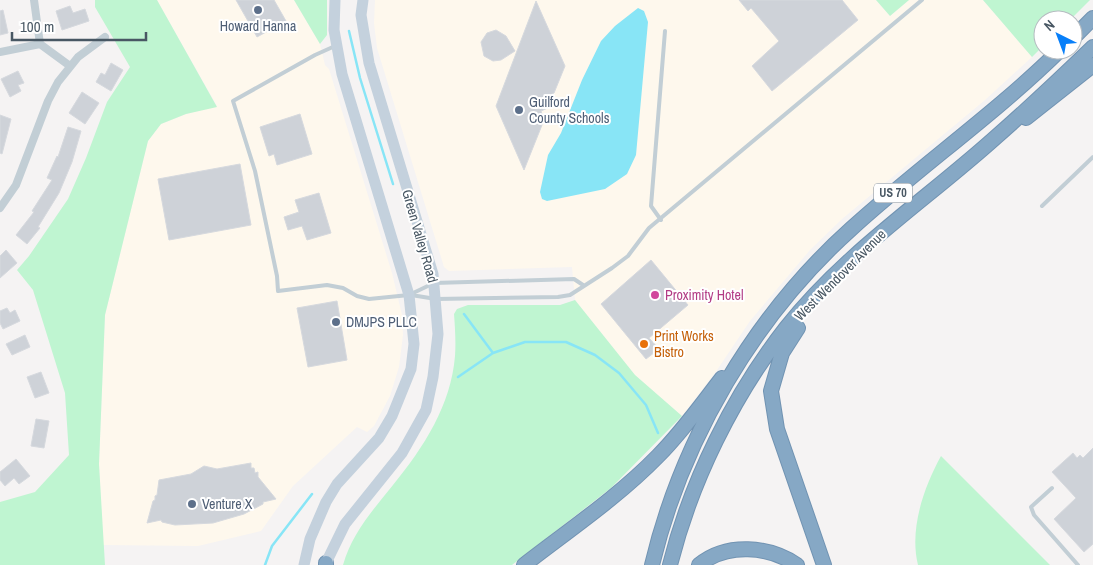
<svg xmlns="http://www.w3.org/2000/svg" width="1093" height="565" viewBox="0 0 1093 565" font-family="'Archivo Narrow',sans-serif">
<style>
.commercial{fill:#fef8ed}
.green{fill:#bff5d1}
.water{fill:#88e5f6}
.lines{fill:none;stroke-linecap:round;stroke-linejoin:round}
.stream{stroke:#88e5f6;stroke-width:2.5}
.building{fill:#ced2d8;stroke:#d6d9de}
.highway-casing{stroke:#7193b2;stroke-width:16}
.lane{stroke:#c2ced5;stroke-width:4}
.street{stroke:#c2ced5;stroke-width:8}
.secondary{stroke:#c4d1dd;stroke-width:11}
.highway{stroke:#86a8c5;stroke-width:14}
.service-dot{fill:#5c6f8a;stroke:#fff;stroke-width:2}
.hotel-dot{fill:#d1479c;stroke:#fff;stroke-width:2}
.food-dot{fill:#e8710a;stroke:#fff;stroke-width:2}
.labels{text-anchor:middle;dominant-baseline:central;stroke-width:4;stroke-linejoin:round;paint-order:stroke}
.shield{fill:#fff;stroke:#7f8992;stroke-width:1}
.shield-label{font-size:12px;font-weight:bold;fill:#485763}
.service-label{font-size:14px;fill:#4e5e75;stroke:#fff;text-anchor:start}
.street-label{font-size:14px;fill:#485763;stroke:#fff}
.hotel-label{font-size:14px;fill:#b23c85;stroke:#fff;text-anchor:start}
.food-label{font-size:14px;fill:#c56008;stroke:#fff;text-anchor:start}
</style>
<rect width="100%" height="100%" fill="#f5f3f3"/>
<path class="commercial" d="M157,0H294L320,44L325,65L329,69L392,273L402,315L403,335L399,367L390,396L374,426L367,432L357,427L293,486L261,531L198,546L103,545L99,464L105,315L148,141L161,124L186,114L217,106Z
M375,0H876L890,16L909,0H983L1032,57L985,100L842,219L810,250L750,321L717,370L682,416L635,375L575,300L572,267L449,271L444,267L377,48L374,23Z"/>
<path class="green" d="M95,0H157L217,107L186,114L161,124L148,141L105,315L99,464L105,565H0V502L35,492L69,455L65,393L33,290L17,270L29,256L68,199L86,158L107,102L130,67L95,7Z
M294,0H327V35L320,44Z
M876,0H909L890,16Z
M983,0H1090L1070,20H1043V46L1032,57Z
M575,300L635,375L682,416L611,488L512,565H343C352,533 373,510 393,485C424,447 451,405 455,356C456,342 455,327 454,314L457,309L468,305H560Z
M941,456L1050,565H918C909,529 924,487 941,456Z"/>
<path class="water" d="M638,8L644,11L648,22L636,155L627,174L605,189L547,201L542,199L540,192L548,155L561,133L582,80L601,41L615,26Z"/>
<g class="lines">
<path class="stream" d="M349,31L360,78L393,184
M464,314L493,353
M458,377L493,353L525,342H566L595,355L619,373L646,405L658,433
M265,565L272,546L312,494"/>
</g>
<path class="building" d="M236,0H274L286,21L257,37Z
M739,0H842L858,20L772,91L752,66L779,41L751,8L748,11Z
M536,1L565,66L554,93L545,97L550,107L541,111L544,120L524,170L496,106Z
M70,6L73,13L85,9L89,21L62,30L56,11Z
M3,10L8,33L0,35V11Z
M496,30L506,36L515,51L501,60L493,61L484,56L481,42L487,33Z
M111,63L123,70L111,91L96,82L101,73L105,75Z
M18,71L24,83L18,85L21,91L10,97L1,79Z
M82,92L99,103L85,124L69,113Z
M300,114L312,154L277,165L274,154L269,156L260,127Z
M0,115L11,119L2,154L0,153Z
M68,127L81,131L72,162L59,193L38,227L40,228L27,244L16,235L34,212L32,211L52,180L47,178L57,156L58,157Z
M240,164L251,225L169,240L158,179Z
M319,193L331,233L307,240L302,226L288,230L284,217L299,212L295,200Z
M6,250L17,263L0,278V256Z
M651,260L688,305L649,338L659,349L646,359L601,304Z
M337,301L347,360L308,367L297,308Z
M7,308L10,313L15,310L20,321L3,329L0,323V311Z
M25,335L30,347L12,355L6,344Z
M41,372L49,393L35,398L27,377Z
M36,419L49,421L44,448L31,446Z
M1093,448V544L1084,552L1054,519L1076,498L1052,472L1073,453L1077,458L1080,455L1083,458Z
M16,459L30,476L19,484L14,478L5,486L0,480V472Z
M251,463V468H254L255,473L258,472V477L276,499L263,502V504L244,514L213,523L175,525L162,522L161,520L147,523L153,501L155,500V496L157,495L159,480L191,474L204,466L217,469Z"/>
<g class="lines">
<g class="highway-casing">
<path id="highway" d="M1073,38L1093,18
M1026,118L1093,65
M798,328L782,353L771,391L777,429L824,565
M326,563V565
M524,565C569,530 618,497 658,456C682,432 701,405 722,378
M652,565C682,439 754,316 851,229C919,167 995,114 1060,50
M670,565C691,481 733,396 786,328C845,253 926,200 996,137C1029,108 1062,77 1093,47
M699,565C727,542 769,546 797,565"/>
</g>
<path class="lane" d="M335,46L315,55L233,101L255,171L277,276L278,291L327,285L343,288L357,296L369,299L409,295L434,283L574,279L583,285
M1042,206L1093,157
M661,220L651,206L665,31
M411,295L436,299L558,297L570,295L612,268L628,256L649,228L922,0
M1052,488L1031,507L1034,515L1078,565"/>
<path class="street" d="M34,0L40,44
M0,52L40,44L70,66
M0,208L16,185L48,101L58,82L78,57L105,37"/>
<path class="secondary" d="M304,565L310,539L326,502L337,484L379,438L392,416L411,369L414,344L409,295L342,74L334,30L335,0
M325,565L345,524L402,453L426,410L433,377L438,334L433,274L369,63L361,15L363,0"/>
<use href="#highway" class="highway"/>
</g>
<g class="service-dot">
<circle cx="258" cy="10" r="5"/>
<circle cx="519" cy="110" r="5"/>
<circle cx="336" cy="322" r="5"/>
<circle cx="192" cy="504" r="5"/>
</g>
<circle class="hotel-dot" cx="655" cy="295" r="5"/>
<circle class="food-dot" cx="644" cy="344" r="5"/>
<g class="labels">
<rect class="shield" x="874" y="183.5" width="38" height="19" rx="4"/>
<g class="shield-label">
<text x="893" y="193">US 70</text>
</g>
<g class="service-label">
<text x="258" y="26" text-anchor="middle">Howard Hanna</text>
<text x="529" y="102">Guilford<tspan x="529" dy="16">County Schools</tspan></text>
<text x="346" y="322">DMJPS PLLC</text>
<text x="202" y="504">Venture X</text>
</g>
<g class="street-label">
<text transform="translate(420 236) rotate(74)">Green Valley Road</text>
<text transform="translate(840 275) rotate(-45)">West Wendover Avenue</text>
</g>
<g class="hotel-label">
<text x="665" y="295">Proximity Hotel</text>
</g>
<g class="food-label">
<text x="654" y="336">Print Works<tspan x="654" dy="16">Bistro</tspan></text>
</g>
</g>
<g transform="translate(1058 35) rotate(318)"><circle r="24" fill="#ffffff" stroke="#b6bcc1"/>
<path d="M0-4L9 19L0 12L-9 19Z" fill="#087ff9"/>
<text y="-8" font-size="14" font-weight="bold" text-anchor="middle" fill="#485763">N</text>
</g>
<path d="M12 32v8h134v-8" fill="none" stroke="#485763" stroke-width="2.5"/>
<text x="20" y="32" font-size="15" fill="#485763" stroke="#ffffff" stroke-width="4" paint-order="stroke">100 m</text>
</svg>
